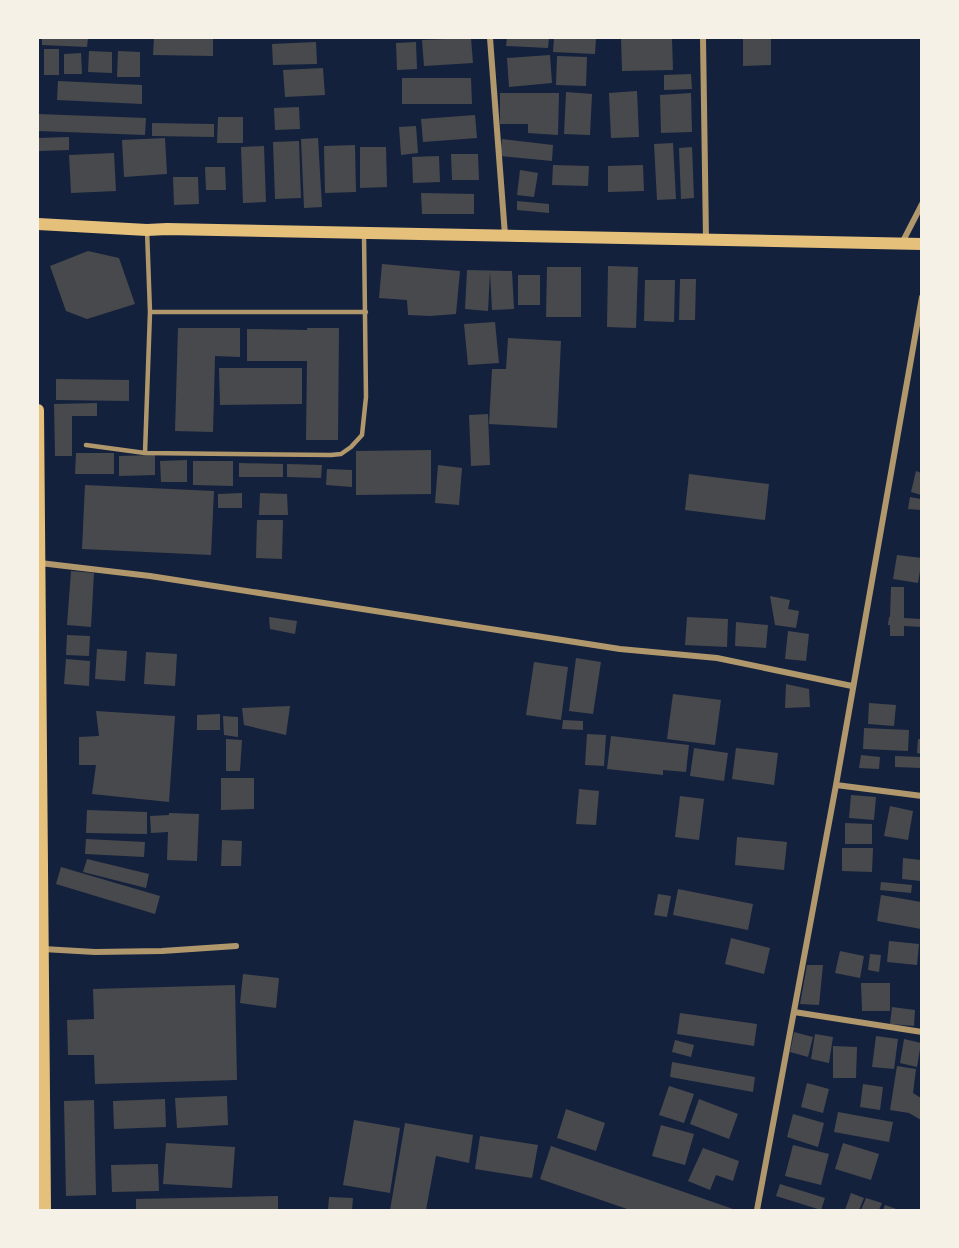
<svg xmlns="http://www.w3.org/2000/svg" width="959" height="1248" viewBox="0 0 959 1248" font-family="'IBM Plex Sans',sans-serif">
<style>
.building{fill:#48494c}
.lines{fill:none;stroke-linecap:round;stroke-linejoin:round}
.service{stroke:#b1986c;stroke-width:4.5}
.minor{stroke:#b1986c;stroke-width:6}
.secondary{stroke:#e5c07b;stroke-width:12}
</style>
<rect width="100%" height="100%" fill="#14213d"/>
<path class="building" d="M42,38H88L87,47L42,45Z
M154,38H213V56L153,55Z
M471,38L473,63L424,66L422,40Z
M507,38H549L548,48L506,46Z
M554,38H596L595,54L553,52Z
M621,38H672L673,70L622,71Z
M743,39H771V65L743,66Z
M316,42L317,64L273,65L272,44Z
M416,42L417,69L397,70L396,43Z
M44,49H59V75H44Z
M89,51L112,52V73L88,72Z
M118,51L140,52V77H117Z
M81,53L82,74H64V54Z
M550,55L552,83L509,87L507,58Z
M557,56L587,57L586,86L556,85Z
M323,68L325,95L285,97L283,70Z
M691,74L692,89L664,90V75Z
M402,78H471L472,104H402Z
M58,81L142,85V104L57,100Z
M637,91L639,137L611,138L609,93Z
M566,92L592,94L590,135L564,134Z
M500,93H559L558,135L528,133V124H500Z
M691,93L692,132L661,133L660,95Z
M299,107L300,129L275,130L274,108Z
M38,114L146,118L145,135L38,131Z
M475,115L477,138L423,142L421,119Z
M218,117H243V143H217Z
M152,123L214,124V137L152,136Z
M416,126L418,153L401,155L399,127Z
M69,137V150L39,151L38,138Z
M165,138L167,174L124,177L122,140Z
M318,138L322,207L304,208L301,139Z
M502,139L553,145L552,161L500,156Z
M299,141L301,198L275,199L273,142Z
M673,143L676,199L657,200L654,144Z
M355,145L356,192L325,193L324,146Z
M264,146L266,202L243,203L241,147Z
M360,147H386L387,187L360,188Z
M692,147L694,198L681,199L679,148Z
M114,153L116,191L71,193L69,155Z
M451,154H478L479,180H452Z
M439,156L440,182L413,183L412,157Z
M553,165L589,166L588,186L552,185Z
M643,165L644,191L608,192V166Z
M205,167H225L226,190H206Z
M520,170L538,173L534,197L517,195Z
M173,177H198L199,204L174,205Z
M421,193L474,194V214H422Z
M517,201L549,204V213L517,210Z
M88,251L119,258L135,304L87,319L66,311L50,266Z
M382,264L460,271L456,314L430,316L408,315L407,300L379,298Z
M608,266L638,267L636,328L607,327Z
M547,267H581V317H546Z
M467,270L512,271L514,309L492,310L490,272L488,311L465,309Z
M518,275H540V305H518Z
M680,279H696L695,320H679Z
M645,280H675L674,322L644,321Z
M495,322L499,363L468,365L464,324Z
M178,328H240V357L215,356L213,432L175,431Z
M307,328H339L338,440H306L307,361H247V329L307,330Z
M508,338L561,341L557,428L489,424L492,369H506Z
M219,368H302V404L220,405Z
M56,379L129,380V401L56,400Z
M97,403V416H72V456H55L54,404Z
M488,414L490,465L471,466L469,415Z
M431,450V494L356,495V451Z
M76,453H114V474H75Z
M155,455V475L119,476V456Z
M187,460V482H161L160,461Z
M193,461H233V486L193,485Z
M239,463L283,464V477H239Z
M287,464L322,465L321,478L287,477Z
M438,465L462,468L459,505L435,503Z
M327,469L352,470V487L326,485Z
M916,471L921,473V495L911,492Z
M689,474L769,484L765,520L685,510Z
M85,485L214,491L211,555L82,549Z
M242,493V508H218V494Z
M260,493L287,494L288,515H259Z
M910,497L921,499V510L908,509Z
M257,520H283L282,559L256,558Z
M897,555L922,558L918,583L893,579Z
M71,571L94,573L91,627L67,625Z
M891,587H904V618L921,619V627L904,626V636H890V625H888L889,617H890Z
M770,596L790,600L788,609L799,611L796,628L775,625Z
M269,617L297,621L295,634L270,629Z
M687,617L728,619L727,647L685,645Z
M736,622L768,625L766,648L735,646Z
M788,631L809,634L806,661L785,659Z
M67,635L90,636L89,656L66,655Z
M97,649L127,651L125,681L95,679Z
M146,652L177,654L175,686L144,684Z
M576,658L601,662L593,714L569,711Z
M66,659L90,661L89,686L64,684Z
M534,662L568,667L561,720L526,715Z
M786,684L809,689L810,707L785,708Z
M673,694L721,700L715,745L667,739Z
M869,703L896,705L894,726L868,724Z
M290,706L286,735L244,725L242,708Z
M96,711L175,716L169,802L92,794L96,765H79V737L99,736Z
M220,714V730H197V715Z
M223,716L238,717V737L224,735Z
M563,720L583,721V730L562,729Z
M864,728L909,730L908,751L863,749Z
M587,734L606,735L604,766L585,765Z
M611,736L689,745L686,772L663,770V775L607,769Z
M226,739L242,740L240,771H226Z
M918,739H921V754L917,753Z
M694,748L728,753L724,781L690,776Z
M736,748L778,753L774,785L732,779Z
M861,755L880,757L879,769L859,768Z
M895,756L921,757V768L895,767Z
M221,778H254V809L221,810Z
M579,789L599,791L596,825L576,824Z
M851,795L876,797L874,820L849,818Z
M680,796L704,799L699,840L675,837Z
M890,806L913,811L908,840L884,836Z
M87,810L147,812V834L86,833Z
M169,813L199,814L197,861L167,860L168,832L151,833L150,816L169,815Z
M845,823L872,824V844H845Z
M737,837L787,842L784,870L735,865Z
M86,839L145,842L144,857L85,854Z
M222,840L242,841L241,866H221Z
M842,848H873L872,872L842,871Z
M903,858L921,860V881L902,879Z
M87,859L149,874L146,888L83,872Z
M61,867L160,896L155,914L56,884Z
M881,882L912,885L911,893L880,890Z
M678,889L753,904L748,930L673,915Z
M658,894L671,896L667,917L654,915Z
M881,895L921,902V929L877,921Z
M731,938L770,948L764,974L725,964Z
M889,941L919,944L917,965L887,962Z
M840,951L864,956L860,978L835,973Z
M870,954L881,955L879,972L868,970Z
M807,965H823L819,1005L800,1004Z
M243,974L279,978L276,1008L240,1003Z
M861,983H890V1011H862Z
M235,985L237,1080L95,1084L94,1055H68L67,1020L94,1019L93,989Z
M892,1007L915,1010L914,1026L890,1024Z
M680,1013L757,1024L754,1046L677,1034Z
M794,1032L813,1037L808,1057L790,1052Z
M815,1034L833,1037L829,1063L811,1059Z
M876,1036L898,1039L894,1069L872,1067Z
M904,1039L921,1043L917,1067L900,1063Z
M675,1040L694,1045L691,1057L672,1052Z
M833,1046L857,1047L856,1078H833Z
M672,1062L755,1077L753,1092L670,1077Z
M897,1066L916,1069L913,1093L921,1098V1120L909,1113L890,1110Z
M807,1083L829,1089L823,1113L801,1107Z
M863,1084L883,1087L880,1110L860,1107Z
M669,1086L694,1094L684,1123L659,1115Z
M227,1096L228,1125L177,1128L175,1098Z
M165,1099L166,1127L114,1129L113,1101Z
M699,1099L738,1114L729,1139L690,1124Z
M94,1100L96,1195L66,1196L64,1101Z
M566,1109L605,1123L596,1151L557,1138Z
M838,1112L893,1122L889,1142L834,1132Z
M793,1114L824,1123L818,1147L787,1137Z
M354,1120L400,1128L390,1193L343,1185Z
M405,1123L473,1135L469,1163L436,1156L426,1210H390Z
M661,1125L694,1134L685,1165L652,1156Z
M480,1136L538,1145L532,1178L475,1169Z
M166,1143L235,1147L232,1188L163,1184Z
M843,1143L879,1154L871,1180L835,1169Z
M793,1145L829,1154L821,1185L785,1176Z
M551,1146L736,1210H630L540,1179Z
M703,1148L739,1161L733,1181L716,1175L710,1190L688,1181Z
M158,1164L159,1191L112,1192L111,1165Z
M780,1184L825,1198L821,1210L776,1196Z
M851,1193L864,1198L859,1210H845Z
M278,1196V1210H136V1199Z
M329,1197L353,1198L352,1210H328Z
M866,1198L882,1203L879,1210H861Z
M885,1205L899,1210H883Z"/>
<g class="lines">
<path class="service" d="M147,230L150,312L145,453L331,455L341,454L351,447L362,435L366,397L364,235
M150,312H366
M86,445L145,453"/>
<path class="minor" d="M490,38L505,235
M703,38L706,239
M902,243L922,204
M40,563L150,576L620,649L717,658L852,686
M836,785L922,796
M43,949L95,952L162,951L236,946
M794,1012L922,1032
M757,1210L836,785L922,297"/>
<path class="secondary" d="M38,224L147,230L167,229L922,244
M38,410L45,1210"/>
</g>
<rect width="959" height="1248" fill="none" stroke="#f6f1e7" stroke-width="78"/>
</svg>
